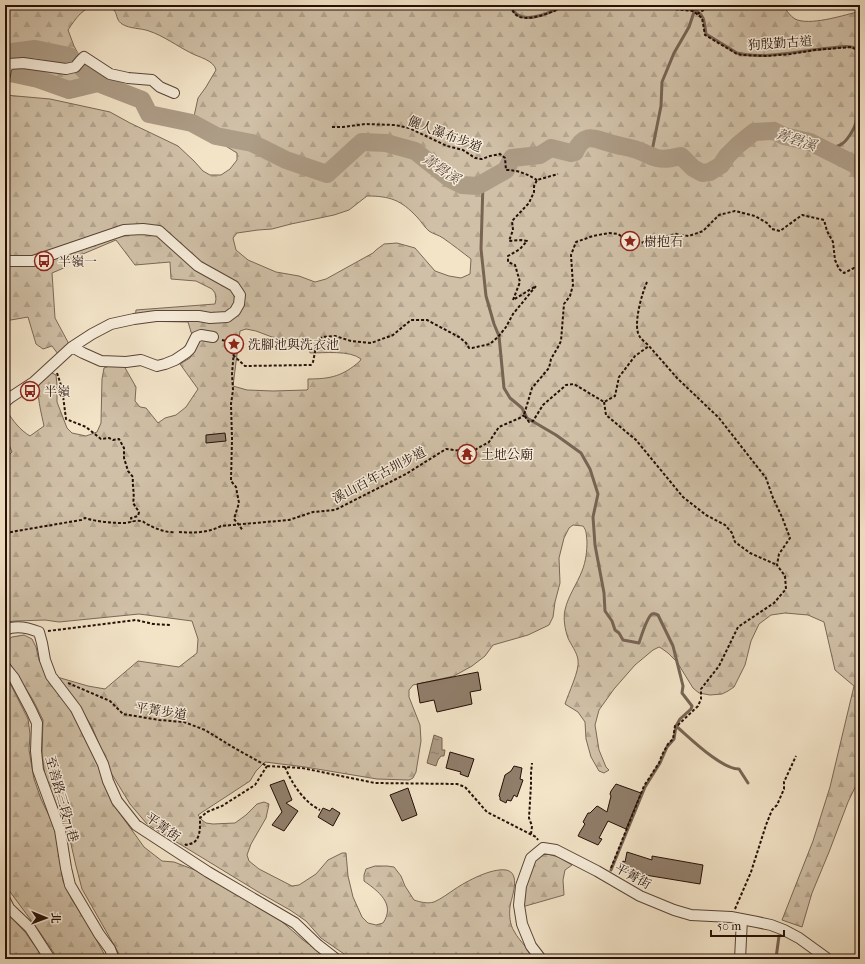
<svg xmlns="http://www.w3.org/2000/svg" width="865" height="964" viewBox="0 0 865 964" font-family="'IM FELL French Canon','Noto Serif TC',serif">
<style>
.forest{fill:url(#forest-firs);stroke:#7a6857;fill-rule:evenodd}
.water{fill:url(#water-ripples);stroke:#776453}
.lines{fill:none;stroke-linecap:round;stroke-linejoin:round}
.stream{stroke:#776453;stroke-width:3}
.river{stroke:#ad9c86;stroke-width:18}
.building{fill:#907e6b;stroke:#250f07}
.minor-casing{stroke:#584437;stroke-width:12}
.path{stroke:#250f07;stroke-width:2;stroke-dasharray:3 2;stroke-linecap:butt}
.minor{stroke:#f7eddb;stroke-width:10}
.labels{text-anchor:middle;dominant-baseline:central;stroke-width:3;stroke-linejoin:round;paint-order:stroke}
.street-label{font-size:13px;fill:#250f07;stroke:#f7eddb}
.poi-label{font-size:13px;fill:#250f07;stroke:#f7eddb;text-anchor:start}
.water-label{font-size:14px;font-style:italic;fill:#624e40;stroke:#f7eddb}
</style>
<defs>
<pattern id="forest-firs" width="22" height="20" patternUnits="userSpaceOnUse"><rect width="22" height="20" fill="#d0c0a7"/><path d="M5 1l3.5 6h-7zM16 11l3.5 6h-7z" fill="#b2a48e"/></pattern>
<pattern id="water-ripples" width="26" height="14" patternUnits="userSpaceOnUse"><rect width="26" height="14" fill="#ad9c86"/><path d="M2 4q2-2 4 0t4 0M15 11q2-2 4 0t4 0" fill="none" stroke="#8d7e6c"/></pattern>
</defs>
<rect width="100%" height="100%" fill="#f3e4c8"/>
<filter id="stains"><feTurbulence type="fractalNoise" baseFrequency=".005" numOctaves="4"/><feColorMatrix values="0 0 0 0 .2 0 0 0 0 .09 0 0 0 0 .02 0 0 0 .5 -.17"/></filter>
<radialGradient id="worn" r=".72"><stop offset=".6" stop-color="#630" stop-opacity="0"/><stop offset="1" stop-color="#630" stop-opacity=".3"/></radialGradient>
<path class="forest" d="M5,5H98C83,7 76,18 68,30L74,46L88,72L89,79L88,92L83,95H72L55,91L15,77L5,67Z
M104,5H783C786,10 790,16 795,19C809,26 841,16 857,12H860V777L848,802L829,852L812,893L802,927L782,920L813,841L830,787L854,686L835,670L824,622L808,615L785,613L771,615L759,624L751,641L745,665L734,687L728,691L722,694L710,695L699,693L693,688L677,662L668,653L661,648L659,647L653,650L635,665L614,689L599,710L595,725L599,750L606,767L609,770L604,773L599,771L591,757L586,739L585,722L578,712L565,704C568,694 580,670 578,660C577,652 571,645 568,638C565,630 563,618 565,610C568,596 577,584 582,571C586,561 587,551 587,541C586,535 587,531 583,526L573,525L569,528L564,538L559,558L560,583L555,602L553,617L549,625L528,635L493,645L485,656L472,666L454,676L413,685L409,690V697L420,725L421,741L416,772L413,778L409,780L377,779L305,767L265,762L256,771L250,781L204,811L198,815L202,820L206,823L213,824L235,823L246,815L257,804L264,802L269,804L266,818L251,844L247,855L249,861L259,869L292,886L299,885L316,874L328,860L342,853H346L348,876L353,897L362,917L368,923L376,925L383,923C396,904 378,891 364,881V875L366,869L375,866H387L394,867L401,876L405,886L414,900C420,902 427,904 434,902C441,899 449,893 455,889C467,881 491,868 506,870C522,873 511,898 510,907C509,915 510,925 514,931C517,937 521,941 525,946C528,950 530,955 533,959H353L347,956L321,938L306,921L290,910L260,893L147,824L130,804L110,771L92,727L74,698L57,677L88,686L105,689L138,661L179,667L197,653L198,639L192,621L139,614L59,622L45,620L16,621L5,622V459L12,452L5,435V413L7,411C13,421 20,430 30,436L44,426C42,416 35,391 40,382C42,377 47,375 52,373L56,375L57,385V402L67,428L72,433L86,436L97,432L101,423L102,379L104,368L112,365L124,366L136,387L135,401L140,407L146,408L158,423L165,418L176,415L186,407L198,389L180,364L190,358L195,345L188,322L135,321L136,310L215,304L216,299L215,293L212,289L196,281L171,279L170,262L135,265L116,240L64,262L66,267L52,273L55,318L69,344L58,354L52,346L43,349L36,344L28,317L5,321V298H6V282L5,281V95L50,99L110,112L130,123L178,146L194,161L203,171L210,175H221L230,169L237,160V153L224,145L210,141L198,132L193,121L198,98L206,87L216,70C214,60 198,57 191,53C177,46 164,36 149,31C141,28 130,29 122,24C113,18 121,9 104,5ZM367,196C390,196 401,200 417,217C421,221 425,228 429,231C433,234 439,235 443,238C453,245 462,252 471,259L470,274L461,278L449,276L435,271L415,248L397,243L384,244L376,250L373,253L326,279L315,282L299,276L276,272L248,260L236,250L233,238L237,233L258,230L272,229L291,224L334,215L349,210ZM246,329L256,331L272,337L308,343L310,353C324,353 350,350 361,359L360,361C343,376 331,379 308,379V389L307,390L273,391L247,390L233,386L240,331Z
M24,635L32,639L36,647L39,660L51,682L73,714L87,743L98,762L103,778L116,808L144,847L162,861L174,862L195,870L279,919L303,940L330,959H122L82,889L76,866L68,831L53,797L45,776L42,754L43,720L33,700L9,662L5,651L6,641L12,637Z
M5,677L12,687L28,719L30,734L29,750L34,779L41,799L55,828L63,881L72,900L87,923L107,959H58L39,931L5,885Z
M548,854L558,857L572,865L565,870L563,880L564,895L522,907V898L535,861L541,855Z
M5,910L8,914L25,932L44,959H5Z"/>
<path class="water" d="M434,735L442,738V750H445L444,756H441L438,760L436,766L427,763Z"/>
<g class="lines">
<path class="stream" d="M513,5V11C515,12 516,14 518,15C531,23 554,10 566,5
M655,5C668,8 698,5 703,18C705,23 705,29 706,34L737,53C765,60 801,50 830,48C836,48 845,45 851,47C854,47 857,49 860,50
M696,10L707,5
M821,148C827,148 834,148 840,145C846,143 855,128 856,122C857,115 856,107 860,100
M651,156L661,106L662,82L674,53L689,27L694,12
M483,183L481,249L486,296L494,324L499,336L504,388L510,398L522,408L527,418L556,435L581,453L590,469L598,494L593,517L595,545L604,593L605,611L612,621L615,630L619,633L623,640L639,643C641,637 647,617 652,614C655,613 656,614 658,615L673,646L683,686L682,693L692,706L691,709L680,719L676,726L674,739L667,747L660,763L645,787L611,870
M676,726C690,738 721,769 739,769L748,783
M777,959L776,958L779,936"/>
<path class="river" d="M5,53L35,49L69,56L98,83
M5,72L15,74L38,79L69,90L98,83L142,100L149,114L192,123L216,136L252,143L286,160L327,174L362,142L386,143L415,151L450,179L462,185L477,186L483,183L506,170L512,158L540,155L551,148L571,153L575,152C585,130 596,140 613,144C620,146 627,147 634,149C642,151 649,156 657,158C666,160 673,158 681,156L693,168L702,173L710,172L721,165L727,156L738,145L754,132L774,131L784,136L810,142L856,165L860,171"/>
</g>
<path class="building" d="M225,433L226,441L206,443V435Z
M478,672L481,690L470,692L472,704L437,712L434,700L420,703L417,684Z
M450,752L474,759L468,777L460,774L461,772L446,768Z
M514,766L522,768L520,779L523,780L517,797L514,795L511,801L507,800L506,803L500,800V797L499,796L505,775L511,771Z
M284,780L292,800L286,803L298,811L284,831L272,825L282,812L270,785Z
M616,784L641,793L626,829L608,821L599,838L602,839L598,845L578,836L580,832L585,824L583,822L588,813H590L597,806L599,807L607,812L611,796L610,794L611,791Z
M408,788L417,815L402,821L390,795Z
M323,808L330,811L332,808L340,813L333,826L318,817Z
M627,852L652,860V856L703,865L700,884L639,874L638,876L620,871L623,861L625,862Z"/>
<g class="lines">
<g class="minor-casing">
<path id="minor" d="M5,75L6,69L9,64L23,63L66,69L75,67L81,60L84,57L110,74L128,78L152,80L160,87L174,93
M5,261H33L124,230L143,229L159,231L198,266L234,286L240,295L239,304L235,311L227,317L210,318L199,316H156L134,319L111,324L92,334L72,347L34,382L11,397L5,402
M72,347L83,353L101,361L126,362L141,360L157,366L165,364L175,360L187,352L190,349L196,337L201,335L213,337
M5,630C15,625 29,628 39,632L42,643L45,660L51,676L76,709L103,764L108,781L117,801L136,825L208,872L295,923L318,945L336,959
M5,667L14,678L31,710L37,723L36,751L38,770L60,830L66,868L70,885L99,934L110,949L114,959
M5,900L9,908L30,928L50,959
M541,959L531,946L522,924L519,905L521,886L531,858L543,848L556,850L597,871L640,896L674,910L691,915L731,917L757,922L771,925L784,930L799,938L828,959
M740,959L742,919"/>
</g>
<path class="path" d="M513,5C513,7 513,9 513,11C521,28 558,9 569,5
M651,5L663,8L693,11L702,18L705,35L737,54L742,55L767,56L791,54L815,50L851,47L860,51
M697,14L712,5
M332,127H343L365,124L395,125L409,128L447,146L463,150L475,158L482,159L490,156L500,154L505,158L506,170C518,170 527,174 537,180
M647,282C642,293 632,327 640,337C642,340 646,343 649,346
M222,340L231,342L234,350L232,374L233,390L231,404L232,439L231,481L236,487L239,503L234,519L239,525L243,531
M233,355L245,366L311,365L313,362L316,347L318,341L322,337L335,336L351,341L371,343L393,335L411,320H427L459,337L466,343L469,348H472L490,344L498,337L506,327L513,314L536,286L513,300L520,282L515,265L508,262V256L520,249L527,241L521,240L509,241L513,230L512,221L529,203L534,192V186L537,180L558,174
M57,373L62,388L66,419L86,427L101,439L109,438L113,440L119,439L124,448V458L128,471L133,477C132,487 135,493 133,503L139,512L138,516L131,518L132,522
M604,402L606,415L636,440L683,497L706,515L725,525L732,533L735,542L750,553L777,565
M179,532C193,533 208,533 221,526L289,520L313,512L335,510L406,474L446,449L471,452L489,442L499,427L522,417L524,415
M5,533L81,520L85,518C98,522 112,523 126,523C131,522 136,520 141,521C144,521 145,524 149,525C156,529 167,533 175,532
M48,631L136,620L153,624L170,625
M68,683L110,701L123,714L159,720L184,722L205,730L236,749L267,766L302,768L375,783L457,784L465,787L487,812L536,837L538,840
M285,767C292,784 304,802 320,810
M531,834L532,826L529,818L531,785V773L532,763
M185,844L186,845C189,844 191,844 193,843C201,838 200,826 200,818L207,812L222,806L255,785L267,766
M611,868L644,786L659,763L662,755L668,744L673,739L675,726L678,725L698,706L701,699V689L719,666L738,627L774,603L786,589L785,576L777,565L779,554L790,538L782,517L773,498L766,478L719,418L677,378L649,346L635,356L619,377L615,396L604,402L574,384L566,385L543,405L533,421L529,422L524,415L532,388L549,368L551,359L558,347L561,341L564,304L570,296L573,285L571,255L576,242L593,236L609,233L618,234L627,240L641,243L651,240L676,234L689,236L703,231L719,215L735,211L755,216L767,223L772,229L780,231L802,215L824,220L827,231L833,242L835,260L839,269L844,273L854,268L860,270
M735,909L751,872L766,825L772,810L777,805L784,789V782L796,756"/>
<use href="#minor" class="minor"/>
</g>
<defs>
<g id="sight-ring" transform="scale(1)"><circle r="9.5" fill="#f7eddb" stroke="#8f2418" stroke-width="1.5"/><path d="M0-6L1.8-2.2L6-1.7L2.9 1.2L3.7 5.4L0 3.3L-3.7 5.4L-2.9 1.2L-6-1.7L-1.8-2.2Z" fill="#8f2418"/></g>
<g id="bus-ring" transform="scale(1)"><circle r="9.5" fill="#f7eddb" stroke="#8f2418" stroke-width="1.5"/><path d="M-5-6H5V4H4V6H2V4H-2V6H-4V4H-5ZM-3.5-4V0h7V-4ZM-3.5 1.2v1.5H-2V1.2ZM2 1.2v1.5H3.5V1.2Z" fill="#8f2418"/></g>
<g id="temple-ring" transform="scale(1)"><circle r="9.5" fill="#f7eddb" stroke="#8f2418" stroke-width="1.5"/><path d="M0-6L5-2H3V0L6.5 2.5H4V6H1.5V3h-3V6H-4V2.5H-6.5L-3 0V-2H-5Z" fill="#8f2418"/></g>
</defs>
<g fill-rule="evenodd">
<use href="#sight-ring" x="630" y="241"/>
<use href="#bus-ring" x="44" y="261"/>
<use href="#sight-ring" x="234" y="344"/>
<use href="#bus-ring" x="30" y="391"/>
<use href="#temple-ring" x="467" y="454"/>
</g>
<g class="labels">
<g class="street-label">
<text transform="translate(780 43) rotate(-4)">狗殷勤古道</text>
<text transform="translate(445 134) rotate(21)">儷人瀑布步道</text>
<text transform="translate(379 475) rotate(-28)">溪山百年古圳步道</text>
<text transform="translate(161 711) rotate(9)">平菁步道</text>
<text transform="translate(62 799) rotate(74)">至善路三段71巷</text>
<text transform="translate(163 827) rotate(35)">平菁街</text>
<text transform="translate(633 876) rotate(29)">平菁街</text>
</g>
<g class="poi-label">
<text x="644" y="241">樹抱石</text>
<text x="58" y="261">半嶺一</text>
<text x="248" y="344">洗腳池與洗衣池</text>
<text x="44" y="391">半嶺</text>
<text x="481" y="454">土地公廟</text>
</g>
<g class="water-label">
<text transform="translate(796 140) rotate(18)">菁礐溪</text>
<text transform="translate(441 169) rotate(34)">菁礐溪</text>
</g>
</g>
<rect width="865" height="964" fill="none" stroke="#f3e4c8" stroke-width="20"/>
<rect x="6" y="6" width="853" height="952" fill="none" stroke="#250f07" stroke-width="2"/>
<rect x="10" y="10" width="845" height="944" fill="none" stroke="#250f07"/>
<g transform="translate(46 918) rotate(91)" stroke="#f7eddb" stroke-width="3" paint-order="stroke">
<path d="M0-3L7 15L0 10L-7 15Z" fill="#250f07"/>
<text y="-6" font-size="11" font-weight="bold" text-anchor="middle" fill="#250f07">北</text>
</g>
<path d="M711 930v6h73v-6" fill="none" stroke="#250f07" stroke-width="2"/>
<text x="717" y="930" font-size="12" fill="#250f07" stroke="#f7eddb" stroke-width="3" paint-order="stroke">50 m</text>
<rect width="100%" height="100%" filter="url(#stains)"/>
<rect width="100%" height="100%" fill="url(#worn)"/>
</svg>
